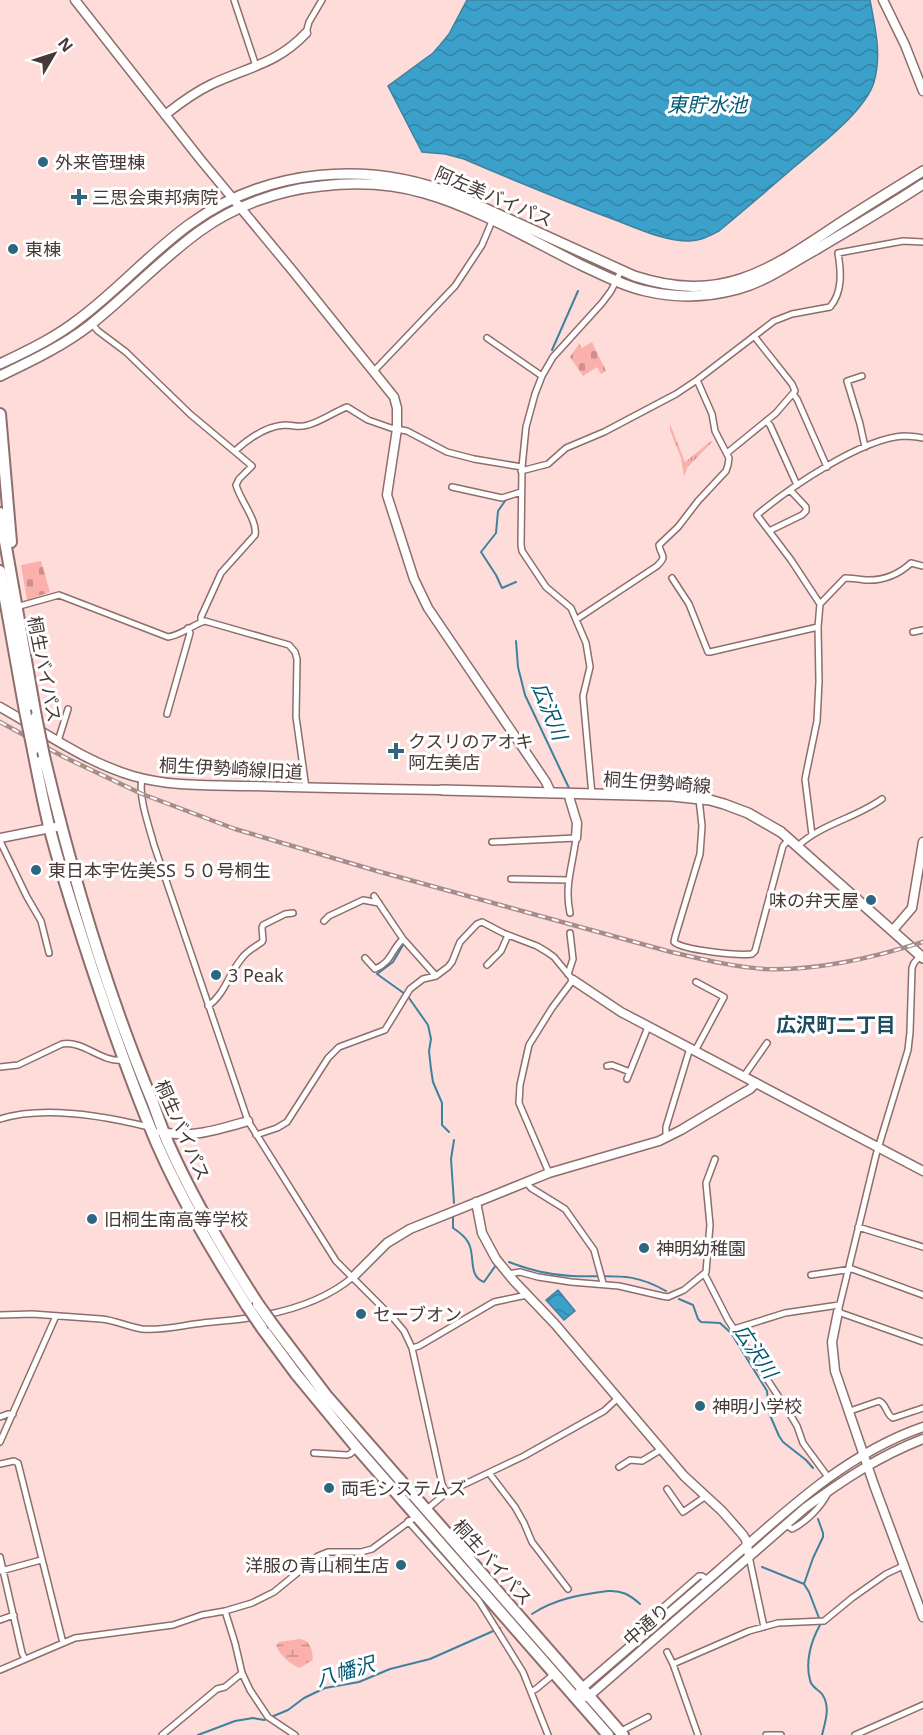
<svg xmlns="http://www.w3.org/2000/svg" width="923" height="1735" viewBox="0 0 923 1735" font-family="'Noto Sans','Noto Sans JP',sans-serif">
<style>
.grass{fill:url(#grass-tufts)}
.wetland{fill:url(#wetland-marsh)}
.cemetery{fill:url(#cemetery-stones)}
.water{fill:url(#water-waves);stroke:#3f829e;stroke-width:1.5}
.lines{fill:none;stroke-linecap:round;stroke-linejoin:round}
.stream{stroke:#3f829e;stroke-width:2}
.street-casing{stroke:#8d6e6c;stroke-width:8}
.secondary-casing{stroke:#8d6e6c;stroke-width:11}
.primary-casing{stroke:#8d6e6c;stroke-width:12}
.highway-casing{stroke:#8d6e6c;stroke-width:14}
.street{stroke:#fff;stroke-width:5}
.secondary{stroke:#fff;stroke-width:8}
.primary{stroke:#fff;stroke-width:9}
.highway{stroke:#fff;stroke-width:10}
.rail-casing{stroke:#a68d8c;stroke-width:4.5}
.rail{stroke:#fff;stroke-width:2;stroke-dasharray:7;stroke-linecap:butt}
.highway-bridge-casing{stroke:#8d6e6c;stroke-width:14;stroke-linecap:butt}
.highway-bridge{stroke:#fff;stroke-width:10}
.poi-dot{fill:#2c667f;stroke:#fff;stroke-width:2}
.labels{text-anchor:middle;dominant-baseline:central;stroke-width:6;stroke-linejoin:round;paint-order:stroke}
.poi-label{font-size:18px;fill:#473938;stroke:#fff;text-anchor:start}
.street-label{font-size:18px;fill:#473938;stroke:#fff}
.water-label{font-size:20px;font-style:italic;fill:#035975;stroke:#fff}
.neighbourhood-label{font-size:20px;font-weight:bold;fill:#1e4c60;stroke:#fff}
</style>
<defs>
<pattern id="grass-tufts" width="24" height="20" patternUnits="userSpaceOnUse" patternTransform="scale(1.5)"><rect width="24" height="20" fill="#fbb0ac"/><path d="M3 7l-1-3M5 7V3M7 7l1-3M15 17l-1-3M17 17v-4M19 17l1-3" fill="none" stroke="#cd908d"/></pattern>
<pattern id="wetland-marsh" width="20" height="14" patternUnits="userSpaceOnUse" patternTransform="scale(1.5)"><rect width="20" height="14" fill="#fbb0ac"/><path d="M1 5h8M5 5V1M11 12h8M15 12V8" fill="none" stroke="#cd908d"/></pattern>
<pattern id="cemetery-stones" width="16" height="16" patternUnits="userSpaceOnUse" patternTransform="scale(1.5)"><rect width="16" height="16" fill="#fbb0ac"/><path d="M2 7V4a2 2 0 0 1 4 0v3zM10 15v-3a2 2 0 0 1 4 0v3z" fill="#cd908d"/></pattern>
<pattern id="water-waves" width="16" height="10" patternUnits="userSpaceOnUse" patternTransform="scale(1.5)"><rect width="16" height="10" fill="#3ba1ca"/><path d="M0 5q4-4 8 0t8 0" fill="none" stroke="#3384a5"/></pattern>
</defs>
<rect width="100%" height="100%" fill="#fedcda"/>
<path class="grass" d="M670,424L685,462L711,441H713L687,468L684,477L681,458L670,430Z"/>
<path class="wetland" d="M300,1639C311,1641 312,1650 313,1660L299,1668C289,1663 281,1656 276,1646L279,1642Z"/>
<path class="cemetery" d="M592,342L606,371L601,374L597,367L583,376L570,357L579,344L582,348Z
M41,561L50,592L27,600L21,565Z"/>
<path class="water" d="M467,0H870C875,27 882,54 874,82C865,112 817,147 793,168C769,189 744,210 719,231C709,236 701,241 689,241C665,241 641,230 618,221C566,202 515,181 464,159L445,154L422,152L388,86L433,53L440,45L449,34Z
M558,1290L575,1311L564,1320L546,1300Z"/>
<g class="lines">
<path class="stream" d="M552,350L578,291
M505,501L498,511L496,533L481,552L496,575L502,588L516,582
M516,641L518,667L525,695L569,788
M403,945L393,962L377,974L405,994
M409,998L428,1025L431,1039L429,1051L431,1069L433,1082L442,1103V1125L449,1132
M454,1203L451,1159L454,1140
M453,1217V1228C459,1232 465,1236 468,1242C476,1254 467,1276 484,1282L496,1265
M509,1262C529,1270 551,1275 572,1276C611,1278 629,1270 666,1291
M679,1299L693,1305L698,1319L701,1322L720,1323L731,1333L767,1391L769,1413L779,1436L783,1442L806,1460L813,1468
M762,1567L804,1584
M804,1584L813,1558L823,1537V1533L818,1519
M804,1584L809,1592L819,1618
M532,1614C556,1598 581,1595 608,1591C622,1590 630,1595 640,1604
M820,1625C811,1641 805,1662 810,1680C811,1687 818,1689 822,1694C831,1707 825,1722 822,1735
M198,1735L235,1721L253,1718L264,1720L288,1710L304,1698L325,1688L359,1682L390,1669L430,1659L500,1628"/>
<g class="street-casing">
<path id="street" d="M234,0L256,66
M306,33L309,22L322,0
M92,324L98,331L126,352L190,414L252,466L239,479L236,485C240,500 258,521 255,535L221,573L201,617V622
M487,338L542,376
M374,371L455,286L482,245L492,221
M862,376L847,381L860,424L865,447
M793,394L797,399L827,467
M766,421L770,425L797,485
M235,451C248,439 267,426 285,425C293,425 300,428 308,425C322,421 334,412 347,407L368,420L391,428L407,431L447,452L474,459L522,467
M727,453L776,413L795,391L792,384L754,336
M521,471L548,464L566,448L604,432L676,394L697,380L774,321L792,314L830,307C843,292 841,271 838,253L903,241L923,242
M452,487L502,498L521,492
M769,531L802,515L806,511V507L790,490
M672,578L689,604L708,652H710L818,627
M820,604L845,578C851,578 858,579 865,580C883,581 898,575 911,563L923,566
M16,607L59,595L168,637C182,635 192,625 205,621L289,645L295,652L297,659L296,717L306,788
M577,619L657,566C668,555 661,557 659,545L678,527L698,501L726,471L728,465L729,458L715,431L712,414L697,380
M913,632L923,630
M167,714L190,633L188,628
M58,741L68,709
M142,779C138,797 149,826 154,845L248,1121L336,1261L394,1319L404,1331L412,1348L442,1484L446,1493
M592,795L583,696L590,667L586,643L571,608L546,587L522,551L521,545L522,467L526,427L535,394L542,376L553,357L602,303L611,291L621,271
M699,799L702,826L700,854L675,937L674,942C683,950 738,956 752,954L755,951L783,846L789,839
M812,835L805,779L817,721L819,681L818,627L820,604L791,560L757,515C789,488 862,438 904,436C910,436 917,437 923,438
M0,841L27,897L41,921L49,953
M492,842L576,838C573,864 564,886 570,913
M798,846C821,824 856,818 882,799
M511,879L569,880
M374,896L403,939L436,976
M324,921L329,916L363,900L379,903
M920,956L914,963L912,968L910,1032L908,1050L876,1155L838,1312L923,1342
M365,958L375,969C392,962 391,950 403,939
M487,965L501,951L508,935
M568,974L573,959L570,933
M208,1006C225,994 229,973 242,958C247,951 255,947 262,942L263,940L262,928L263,925L285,914L293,913
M695,1051L724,997L696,982
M607,1066L612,1065L630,1072
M0,1067L18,1065L62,1044C84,1040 101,1063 123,1060
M744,1076L767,1043
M627,1079L648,1027
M0,1119C44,1105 105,1116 149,1127
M256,1135L277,1128L287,1122L328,1058L339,1047L385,1030L410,989L423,979L436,976L448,967L452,962L460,942L477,924L482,922L503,933L537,946L547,952L554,957L573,980L552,1008L529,1045L520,1085L519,1103L549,1173
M666,1137V1127L690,1048
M526,1182L531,1188L565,1209L594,1250L603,1283
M858,1227L923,1247
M508,1274L520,1272L538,1277L571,1282L619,1286L662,1296L668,1297L684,1290L706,1272L710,1225L706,1183L715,1159
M705,1275L728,1320L788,1411L797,1426L803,1443L828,1477
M811,1275L852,1269L923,1295
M0,1315L32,1314L101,1319C115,1320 128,1327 142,1329C163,1331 183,1325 203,1323C221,1321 238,1320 255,1317
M265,1315C296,1309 329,1297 353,1277
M734,1329L785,1313L839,1305
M412,1348L419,1346L494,1302L527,1295
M850,1411L879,1401C887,1404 886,1415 893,1418L923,1408
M0,1417L8,1414H13
M0,1442L56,1316
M314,1453L347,1455L350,1454L357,1448
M0,1464L14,1461L18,1463L63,1643
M619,1467L630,1460L642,1461L662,1449
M489,1473L515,1507L524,1523L532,1542L568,1589
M667,1489L683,1512L706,1496
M426,1510L446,1493L524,1456L604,1411L618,1398
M408,1521L479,1601L523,1672L548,1735
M786,1525L792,1529C806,1522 821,1507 828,1493
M749,1556L764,1627
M0,1557L22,1653L25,1659
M1,1571L41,1560
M225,1611L235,1643L242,1673L250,1690L268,1717L295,1735
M0,1620L14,1615
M630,1645L637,1630L699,1576H702L708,1580
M667,1652L673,1664L698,1735
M673,1664L749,1631L778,1623L824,1621L852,1598L886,1574L905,1565
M0,1670L75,1638L173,1625L202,1615L225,1611L252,1603L274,1592L318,1556L328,1552H361L372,1549L418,1515
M532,1691L536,1689L554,1674
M621,1733L625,1729L648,1717
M162,1735L217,1689L225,1687L242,1673
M766,1735H781
M855,1735L923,1705"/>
</g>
<g class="secondary-casing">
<path id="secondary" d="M75,0L200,159L292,270L394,397L397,408V429L387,495L414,579L428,608L546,782L551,793
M883,0L905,45L923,91
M165,115C180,103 195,92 212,84C248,67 277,64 306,33
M0,707C43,731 85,762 133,776C171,787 212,785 251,786C314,788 378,789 442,790
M569,794L570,800L577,823L576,838
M0,838L61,826
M893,930L912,908L923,842
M573,980L621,1012L923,1171
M160,1131C188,1140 220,1129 248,1121
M476,1202L482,1233L496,1259L514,1281L555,1324L684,1476L722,1511L743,1535L746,1540L749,1556
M353,1277L387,1243L410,1229L549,1173L659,1141L681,1130L731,1100L750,1089L756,1083
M838,1312L832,1342L835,1371L874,1485L923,1617
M586,1697L589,1696L805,1508C843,1480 879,1456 923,1439
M576,1699L582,1688C627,1649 673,1610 718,1571C781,1516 842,1455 923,1427"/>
</g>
<g class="primary-casing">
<path id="primary" d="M0,364C27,351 55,338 79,319C118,290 151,252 190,224C267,168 368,160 456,195L634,276C721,304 767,272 837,225C866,206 894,189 923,171
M0,376C31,361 63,346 90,325C128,295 161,259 200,231C234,206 279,190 321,186C355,182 390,183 424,193C477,208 529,239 579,264C601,274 623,286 646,291C676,298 709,297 738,289C767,281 791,263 817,249C852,228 888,207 923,184
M442,790L672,796L710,800L724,804L748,813L781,832L923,958"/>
</g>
<g class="highway-casing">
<path id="highway" d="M0,414L11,542
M0,513L36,717
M0,571L25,711
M33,750C38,776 43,801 49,826C61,873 76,919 91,965C111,1025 132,1085 157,1144C182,1201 214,1254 247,1306
M44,756C72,875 106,991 153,1103C158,1117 163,1132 169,1145C194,1201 225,1253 258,1304
M273,1325L326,1395L623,1735
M262,1328L296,1374L357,1448L608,1735"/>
</g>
<use href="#street" class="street"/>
<use href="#secondary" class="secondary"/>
<use href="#primary" class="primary"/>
<use href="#highway" class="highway"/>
<g class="rail-casing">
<path id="rail" d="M0,722L64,757L142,794L235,829L377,871L671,952C702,959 733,967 765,969C818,971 873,958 923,942"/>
</g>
<use href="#rail" class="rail"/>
<g class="highway-bridge-casing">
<path id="highway-bridge" d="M25,711L33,750
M36,717L44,756
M258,1304L273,1325
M247,1306L262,1328"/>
</g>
<use href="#highway-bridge" class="highway-bridge"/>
</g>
<g class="poi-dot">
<circle cx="43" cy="162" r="6"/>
<path d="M76 188h6v6h6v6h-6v6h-6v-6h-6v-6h6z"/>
<circle cx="13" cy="249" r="6"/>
<path d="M393 742h6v6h6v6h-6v6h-6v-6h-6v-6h6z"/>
<circle cx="36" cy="870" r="6"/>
<circle cx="871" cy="900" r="6"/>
<circle cx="216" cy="975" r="6"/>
<circle cx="92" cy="1219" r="6"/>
<circle cx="644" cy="1248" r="6"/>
<circle cx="361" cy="1314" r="6"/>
<circle cx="700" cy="1406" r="6"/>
<circle cx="329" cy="1488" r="6"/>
<circle cx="401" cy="1565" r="6"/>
</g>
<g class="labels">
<g class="poi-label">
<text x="55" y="162">外来管理棟</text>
<text x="92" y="197">三思会東邦病院</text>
<text x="25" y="249">東棟</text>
<text x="408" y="741">クスリのアオキ<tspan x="408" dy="21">阿左美店</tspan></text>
<text x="48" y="870">東日本宇佐美SS ５０号桐生</text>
<text x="859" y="900" text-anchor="end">味の弁天屋</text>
<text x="228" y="975">3 Peak</text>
<text x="104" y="1219">旧桐生南高等学校</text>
<text x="656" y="1248">神明幼稚園</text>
<text x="373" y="1314">セーブオン</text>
<text x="712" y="1406">神明小学校</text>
<text x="341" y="1488">両毛システムズ</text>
<text x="389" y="1565" text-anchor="end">洋服の青山桐生店</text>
</g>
<g class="street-label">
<text transform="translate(494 196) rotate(23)">阿左美バイパス</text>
<text transform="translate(45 669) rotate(79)">桐生バイパス</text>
<text transform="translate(231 768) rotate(3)">桐生伊勢崎線旧道</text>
<text transform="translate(657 782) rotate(4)">桐生伊勢崎線</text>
<text transform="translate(183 1130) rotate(66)">桐生バイパス</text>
<text transform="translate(493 1562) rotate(48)">桐生バイパス</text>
<text transform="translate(646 1624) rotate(-41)">中通り</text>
</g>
<g class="water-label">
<text x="707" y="104">東貯水池</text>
<text transform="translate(550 711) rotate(68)">広沢川</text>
<text transform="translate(756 1351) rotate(56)">広沢川</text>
<text transform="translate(345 1671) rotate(-16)">八幡沢</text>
</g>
<g class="neighbourhood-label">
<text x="836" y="1024">広沢町二丁目</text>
</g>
</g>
<g transform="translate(54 54) rotate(51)" stroke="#ffffff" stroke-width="4.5" paint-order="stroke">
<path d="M0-4.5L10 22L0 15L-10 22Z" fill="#473938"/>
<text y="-9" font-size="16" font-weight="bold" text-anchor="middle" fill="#473938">N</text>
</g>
</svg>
